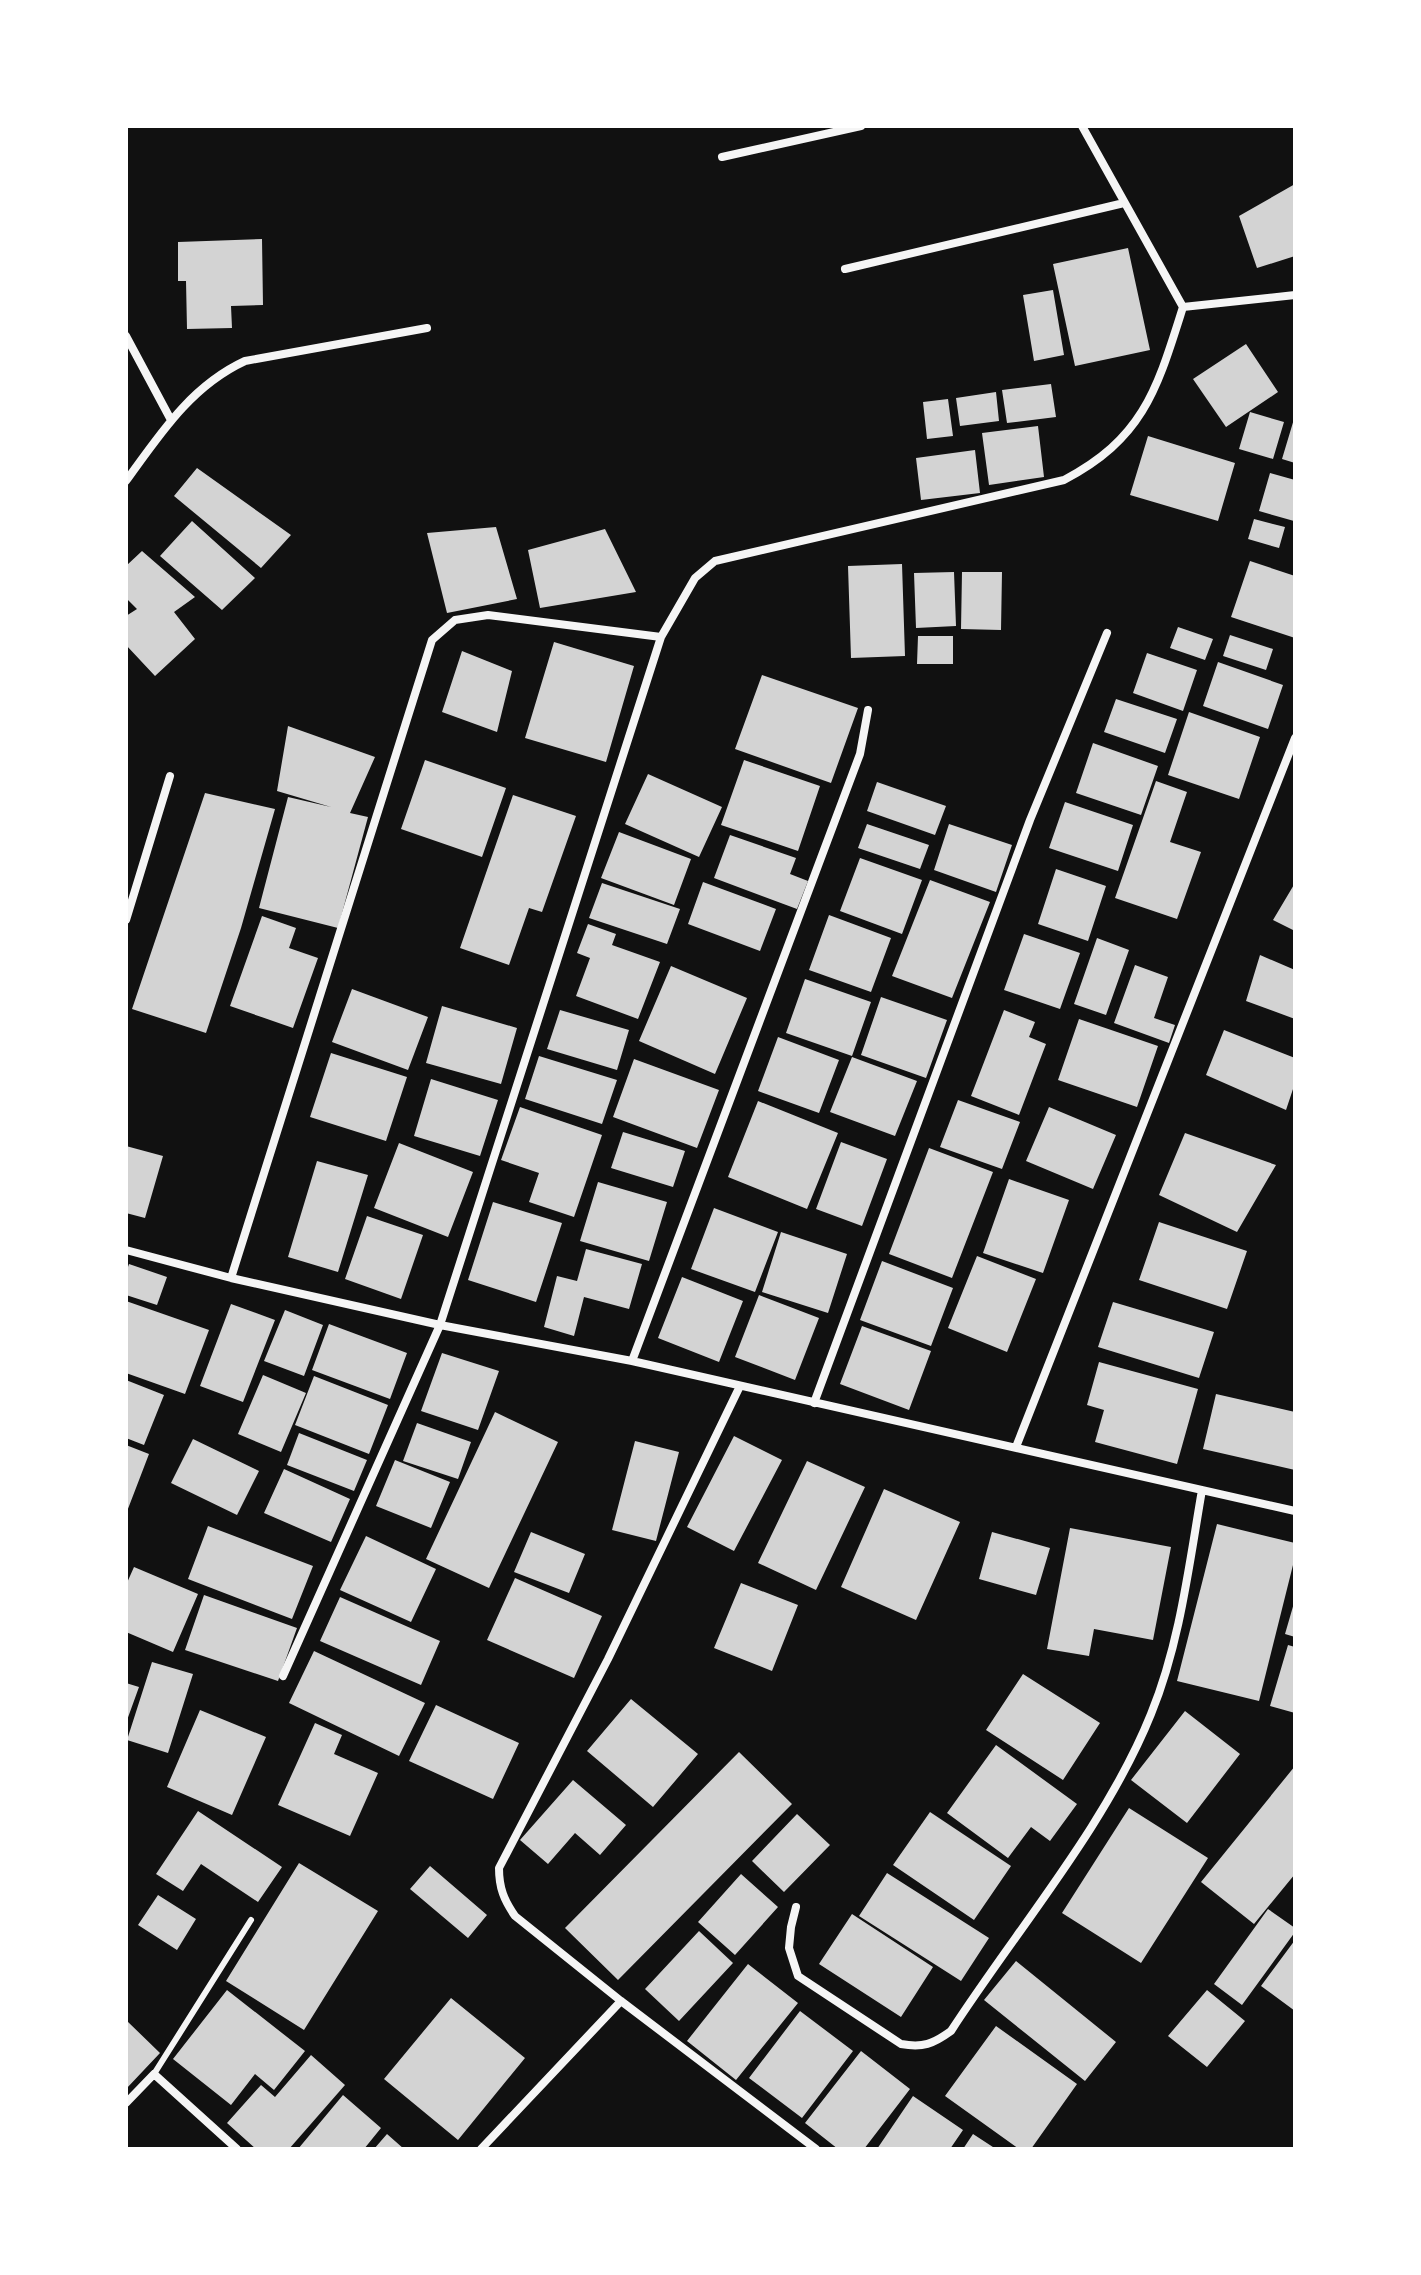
<svg xmlns="http://www.w3.org/2000/svg" width="1421" height="2275" viewBox="0 0 1421 2275" font-family="Roboto,sans-serif">
<style>
.building{fill:#d3d3d3}
.lines{fill:none;stroke-linecap:round;stroke-linejoin:round}
.service{stroke:#f5f5f5;stroke-width:6}
.minor{stroke:#f5f5f5;stroke-width:8}
</style>
<rect width="100%" height="100%" fill="#111"/>
<path class="building" d="M1295,184V256L1257,268L1239,216Z
M262,239L263,305L231,306L232,328L187,329L186,281H178V242Z
M1128,248L1150,350L1075,366L1053,264Z
M1053,290L1064,355L1034,361L1023,295Z
M1246,344L1278,392L1226,427L1193,379Z
M1051,384L1056,417L1007,423L1002,390Z
M996,392L999,421L960,426L956,398Z
M948,399L953,436L927,439L923,402Z
M1250,412L1284,422L1273,459L1239,449Z
M1294,419H1295V463L1282,459Z
M1038,426L1044,477L989,485L982,433Z
M1148,436L1235,463L1218,521L1130,495Z
M975,450L980,493L921,500L916,458Z
M197,468L291,535L261,568L174,496Z
M1270,473L1295,480L1294,521L1259,511Z
M1254,519L1285,527L1279,548L1248,539Z
M192,521L255,578L222,610L160,556Z
M496,527L517,599L447,613L427,533Z
M605,529L636,592L540,608L528,550Z
M142,551L195,597L174,612L195,639L155,676L126,645V616L137,609L126,598V566Z
M1250,561L1295,576V638L1231,617Z
M902,564L905,656L851,658L848,566Z
M954,572L956,626L916,628L914,573Z
M962,572H1002L1001,630L961,629Z
M1178,627L1213,639L1205,660L1170,648Z
M1230,635L1273,649L1266,670L1223,656Z
M918,636H953V664H917Z
M554,642L634,666L606,762L525,738Z
M462,651L512,671L497,732L442,712Z
M1147,653L1197,670L1183,711L1133,693Z
M1218,662L1283,685L1268,729L1203,706Z
M762,675L858,708L831,783L735,749Z
M1116,699L1177,719L1165,753L1104,732Z
M1189,712L1260,737L1239,799L1168,775Z
M288,726L375,757L350,813L368,817L338,928L259,908L288,797L331,807L277,791Z
M1093,743L1158,766L1141,815L1076,793Z
M425,760L506,788L482,857L401,829Z
M744,760L820,786L798,851L721,825Z
M648,774L722,807L699,857L625,824Z
M1156,781L1187,792L1170,842L1201,852L1177,919L1115,898Z
M877,782L946,806L935,835L867,811Z
M205,793L275,809L241,928L206,1033L132,1009Z
M513,795L576,816L542,912L529,908L509,965L460,948Z
M1065,802L1133,825L1118,871L1049,848Z
M867,824L929,845L920,869L858,848Z
M949,824L1012,845L996,892L934,870Z
M619,832L691,859L674,905L601,878Z
M730,835L796,858L790,874L808,881L797,909L714,878Z
M860,858L922,880L902,934L840,911Z
M1056,869L1106,886L1088,941L1038,924Z
M930,880L990,902L952,998L892,976Z
M703,882L776,909L760,951L688,924Z
M602,883L680,909L667,944L589,918Z
M1295,883V931L1273,920Z
M829,915L891,938L871,992L809,970Z
M262,916L296,928L289,948L318,958L293,1028L230,1006Z
M588,924L616,934L612,945L660,962L638,1019L576,996L590,958L577,953Z
M1024,934L1080,953L1060,1009L1004,990Z
M1097,938L1129,950L1106,1015L1074,1004Z
M1260,955L1295,970V1019L1246,1001Z
M1135,965L1168,977L1154,1018L1175,1025L1169,1043L1114,1023Z
M671,966L747,998L715,1074L639,1041Z
M805,979L871,1002L852,1056L786,1033Z
M352,989L428,1017L408,1070L332,1042Z
M881,997L947,1020L926,1078L861,1055Z
M442,1006L517,1028L501,1084L426,1063Z
M560,1010L629,1030L617,1070L547,1049Z
M1004,1010L1035,1022L1029,1037L1046,1044L1019,1115L971,1096Z
M1079,1019L1158,1046L1137,1107L1058,1080Z
M1224,1030L1295,1058V1083L1286,1110L1206,1075Z
M778,1037L839,1060L819,1113L758,1091Z
M331,1053L407,1077L386,1141L310,1117Z
M539,1056L617,1080L602,1124L525,1099Z
M852,1057L917,1081L895,1136L830,1112Z
M634,1059L719,1090L697,1148L613,1117Z
M431,1079L498,1100L480,1156L414,1136Z
M958,1100L1020,1122L1002,1169L940,1147Z
M758,1101L838,1133L807,1209L728,1177Z
M520,1107L602,1135L574,1217L529,1202L539,1173L501,1160Z
M1049,1107L1116,1135L1093,1189L1026,1161Z
M623,1132L685,1151L673,1187L611,1168Z
M1185,1133L1276,1165L1237,1232L1159,1195Z
M841,1142L887,1159L862,1226L816,1209Z
M399,1143L473,1172L448,1237L374,1208Z
M126,1146L163,1156L145,1218L126,1213Z
M929,1148L993,1172L952,1278L889,1254Z
M317,1161L368,1175L338,1272L288,1257Z
M1009,1179L1069,1200L1043,1273L983,1253Z
M598,1182L667,1202L649,1261L580,1241Z
M493,1202L562,1223L536,1302L468,1280Z
M714,1208L778,1232L755,1292L691,1269Z
M367,1216L423,1235L401,1299L345,1279Z
M1159,1222L1247,1251L1227,1309L1139,1280Z
M781,1232L847,1254L828,1313L762,1292Z
M586,1249L642,1264L629,1309L584,1297L574,1336L544,1327L557,1276L577,1281Z
M977,1256L1036,1279L1007,1352L948,1328Z
M882,1261L953,1288L931,1346L860,1320Z
M129,1264L167,1277L157,1305L126,1295V1273Z
M682,1277L743,1301L719,1362L658,1338Z
M759,1295L819,1318L795,1380L735,1357Z
M126,1301L209,1330L185,1394L126,1373Z
M1113,1302L1214,1332L1199,1378L1098,1347Z
M231,1304L275,1320L243,1402L200,1386Z
M285,1310L323,1325L304,1376L264,1361Z
M329,1324L407,1353L390,1399L312,1370Z
M862,1326L931,1351L909,1410L840,1384Z
M442,1353L499,1371L478,1430L421,1411Z
M1099,1362L1198,1389L1177,1464L1095,1442L1104,1410L1087,1405Z
M263,1375L306,1393L281,1452L238,1434Z
M314,1376L388,1405L369,1454L295,1425Z
M126,1380L164,1395L144,1445L126,1438Z
M1216,1394L1295,1412V1470L1203,1449Z
M495,1412L558,1442L489,1588L426,1559Z
M417,1423L471,1442L458,1479L403,1461Z
M299,1433L367,1460L354,1491L287,1465Z
M734,1436L782,1460L734,1551L687,1527Z
M193,1439L259,1471L237,1515L171,1483Z
M635,1441L679,1452L656,1541L612,1530Z
M126,1445L149,1454L126,1514Z
M395,1460L450,1482L431,1528L376,1506Z
M807,1461L865,1487L816,1590L758,1563Z
M284,1469L350,1499L331,1542L264,1513Z
M884,1489L960,1522L916,1620L841,1587Z
M1217,1524L1295,1543V1557L1259,1701L1177,1681Z
M208,1526L313,1566L292,1619L188,1579Z
M1070,1528L1171,1547L1153,1640L1094,1629L1089,1656L1047,1649Z
M531,1532L585,1554L569,1593L514,1572Z
M992,1532L1050,1548L1036,1595L979,1579Z
M366,1536L436,1569L411,1622L340,1590Z
M134,1567L198,1594L173,1652L126,1632V1585Z
M515,1578L602,1616L574,1678L487,1640Z
M741,1583L798,1605L772,1671L714,1648Z
M204,1595L297,1628L278,1681L185,1650Z
M340,1597L440,1641L421,1685L320,1641Z
M1294,1603L1295,1604V1637L1285,1634Z
M1288,1645L1295,1647V1713L1270,1706Z
M314,1651L425,1703L399,1756L289,1703Z
M152,1662L193,1674L168,1753L127,1740Z
M1023,1674L1100,1723L1063,1780L986,1730Z
M126,1683L139,1687L126,1723Z
M631,1699L698,1754L653,1807L587,1751Z
M436,1705L519,1743L493,1799L409,1761Z
M200,1710L266,1737L232,1815L167,1787Z
M1185,1711L1240,1754L1187,1823L1131,1780Z
M315,1723L342,1735L334,1754L378,1773L350,1836L278,1805Z
M996,1745L1077,1804L1050,1841L1031,1827L1008,1858L947,1813Z
M739,1752L792,1804L618,1980L565,1928Z
M1295,1766V1874L1254,1924L1201,1882Z
M573,1780L626,1825L600,1855L575,1833L548,1864L520,1840Z
M1129,1808L1208,1858L1141,1963L1062,1913Z
M198,1811L282,1867L258,1902L201,1864L183,1891L156,1874Z
M930,1812L1011,1866L974,1920L893,1865Z
M797,1814L830,1845L784,1892L752,1861Z
M299,1863L378,1911L304,2030L226,1981Z
M430,1866L487,1915L468,1938L410,1889Z
M887,1873L989,1938L961,1981L859,1916Z
M741,1874L778,1907L735,1955L698,1922Z
M158,1895L196,1919L177,1950L138,1925Z
M1268,1909L1295,1928V1932L1242,2005L1214,1984Z
M852,1914L933,1967L901,2017L819,1964Z
M699,1931L733,1963L679,2021L645,1989Z
M1295,1940V2011L1261,1986Z
M1016,1961L1116,2042L1085,2081L984,2000Z
M748,1964L798,2003L736,2080L687,2041Z
M227,1990L305,2051L274,2090L255,2074L231,2105L173,2059Z
M1207,1990L1245,2021L1207,2067L1168,2036Z
M451,1998L525,2058L458,2140L384,2079Z
M800,2011L853,2051L802,2118L749,2078Z
M126,2020L160,2053L126,2089Z
M996,2026L1077,2084L1031,2149H1019L945,2096Z
M861,2051L910,2089L864,2149H838L805,2123Z
M311,2055L345,2085L289,2149H256L227,2123L261,2085L275,2097Z
M343,2095L381,2128L364,2149H298Z
M913,2096L963,2130L950,2149H877Z
M387,2134L404,2149H374Z
M973,2134L996,2149H963Z"/>
<g class="lines">
<path class="service" d="M154,2074L251,1920"/>
<path class="minor" d="M1082,126L1183,307
M722,157L861,126
M845,269L1124,203
M126,336L171,420
M126,481C160,434 191,386 245,361L427,328
M126,920L170,776
M126,1250L231,1278L440,1325L632,1361L1295,1511
M231,1278L432,640L455,620L488,615L661,637L695,578L715,561L1064,480C1144,438 1157,389 1183,307L1295,295
M632,1361L860,754L868,710
M740,1386L608,1659L499,1868C499,1888 504,1900 515,1916L621,2001L816,2149
M814,1403L1030,820L1107,633
M1016,1447L1295,738
M283,1676L440,1325L661,637
M796,1907L791,1927L789,1948L798,1976L901,2044C923,2048 933,2044 951,2031C1017,1929 1106,1826 1151,1714C1180,1643 1189,1565 1202,1490
M126,2103L154,2074L237,2149
M481,2149L621,2001"/>
</g>
<rect width="1421" height="2275" fill="none" stroke="#ffffff" stroke-width="256"/>
</svg>
